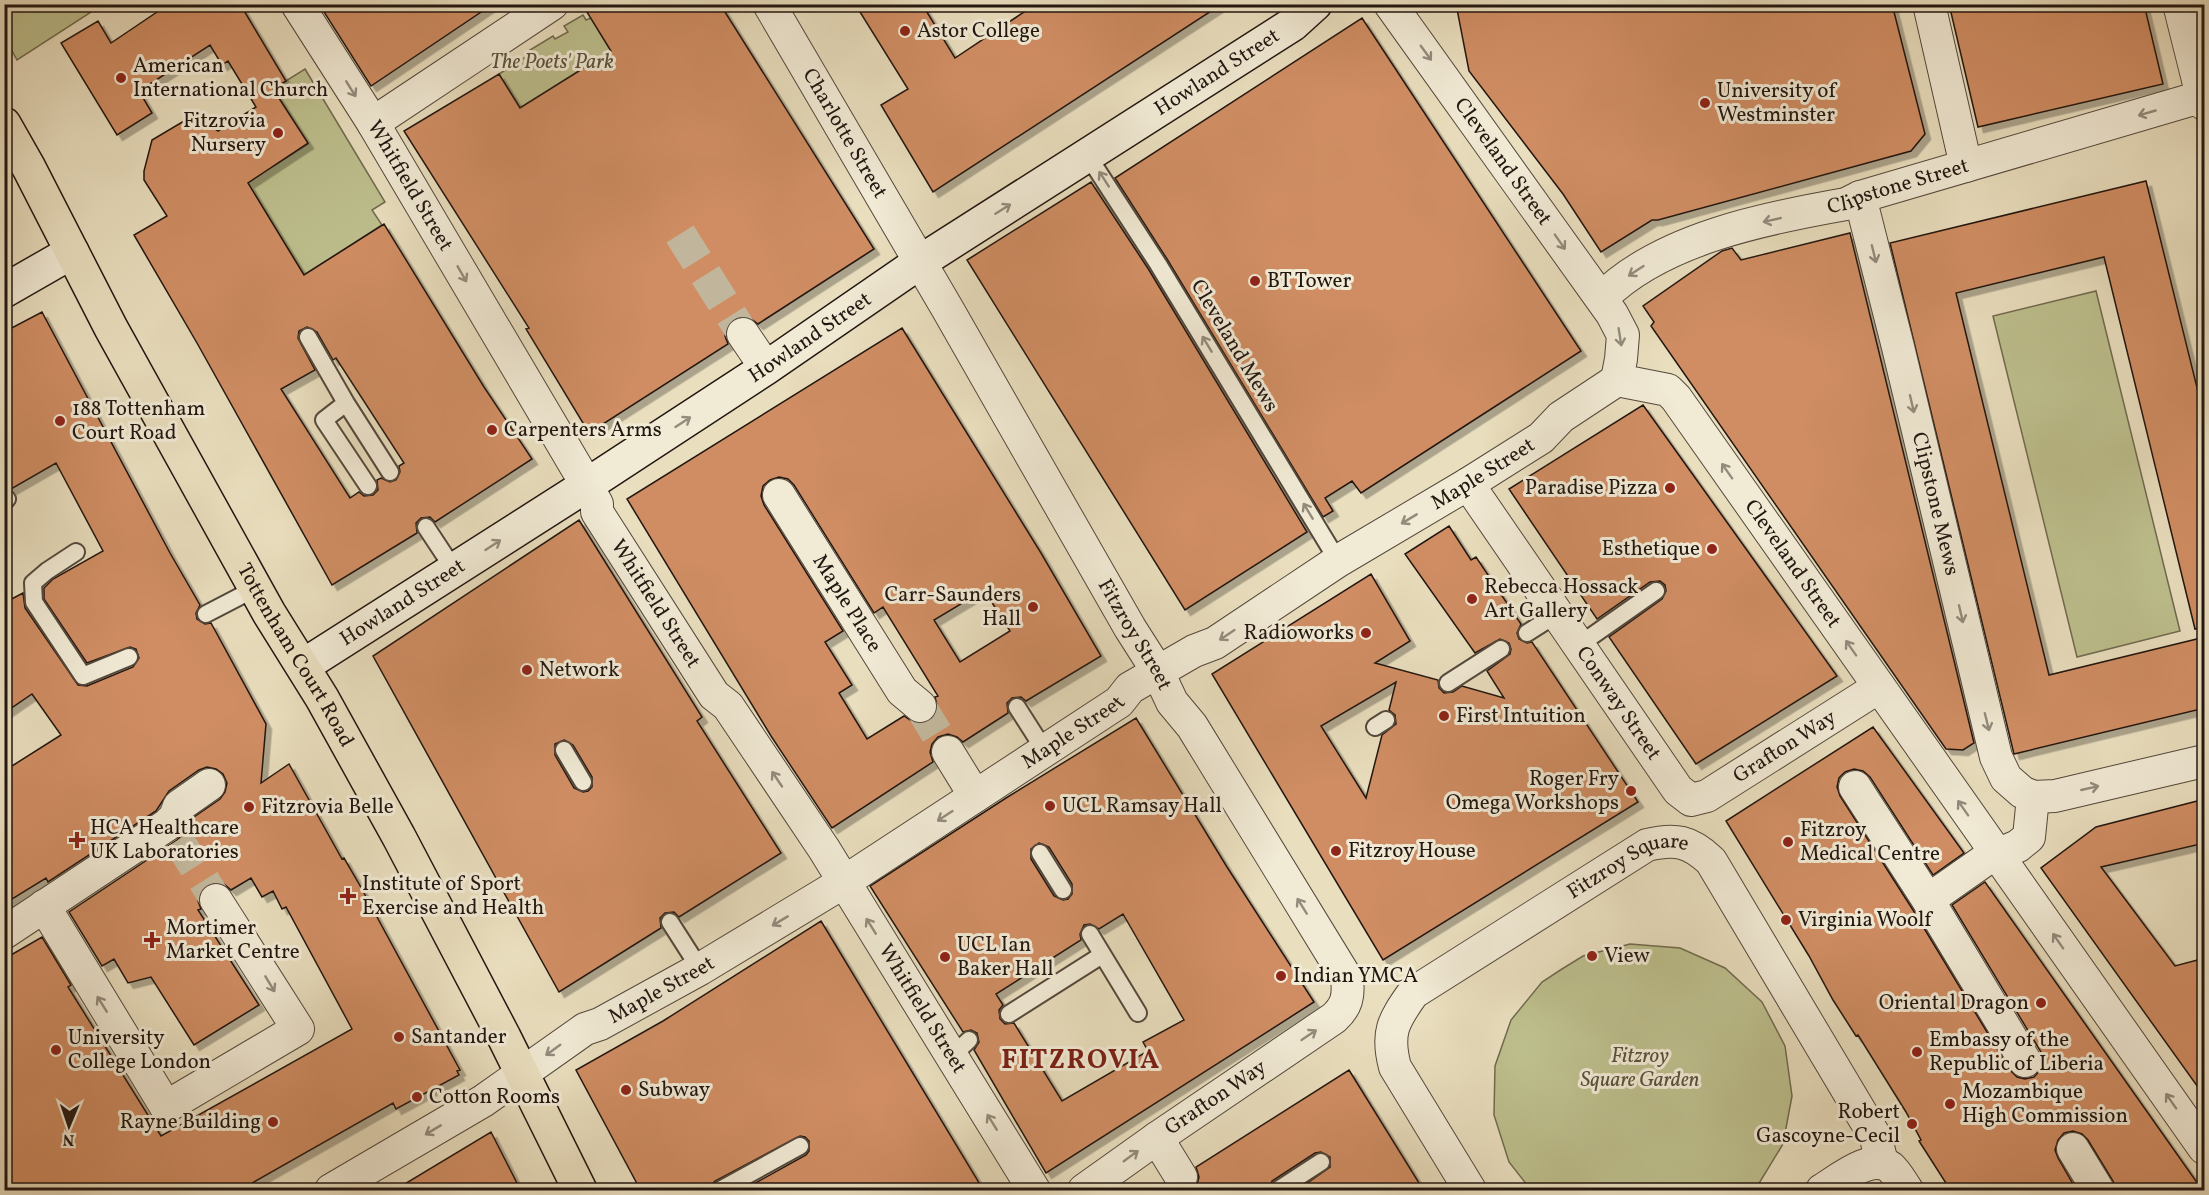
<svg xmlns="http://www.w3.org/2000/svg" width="2209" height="1195" viewBox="0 0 2209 1195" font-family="Vollkorn,serif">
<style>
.green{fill:#bdbf8d;stroke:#706a4f;stroke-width:1.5}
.building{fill:#d08d64;stroke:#221611;stroke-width:1.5;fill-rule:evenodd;filter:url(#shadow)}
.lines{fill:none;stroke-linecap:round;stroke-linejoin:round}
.street-tunnel{stroke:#c1b69b;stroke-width:32;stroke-dasharray:32 16;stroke-linecap:butt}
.lane-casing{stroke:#54483c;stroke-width:20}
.street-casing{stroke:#54483c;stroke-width:34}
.secondary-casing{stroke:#221611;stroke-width:36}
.primary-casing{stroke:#221611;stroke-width:36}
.lane{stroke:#f1ead5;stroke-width:16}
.street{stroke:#f1ead5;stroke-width:32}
.secondary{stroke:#f1ead5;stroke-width:33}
.primary{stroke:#e9debe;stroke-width:33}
.oneway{stroke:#948b7d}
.poi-dot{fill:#8f2418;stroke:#f1ead5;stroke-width:2}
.labels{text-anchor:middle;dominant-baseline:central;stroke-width:6;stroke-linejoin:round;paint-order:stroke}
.poi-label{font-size:21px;fill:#221611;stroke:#f1ead5;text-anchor:start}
.park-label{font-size:21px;font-style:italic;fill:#58513c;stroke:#f1ead5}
.street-label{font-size:21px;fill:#221611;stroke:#f1ead5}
.district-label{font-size:27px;font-weight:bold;letter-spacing:1.5px;fill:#7a1f14;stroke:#f1ead5}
</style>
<defs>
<filter id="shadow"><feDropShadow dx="5.5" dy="5.5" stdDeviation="0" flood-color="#0004"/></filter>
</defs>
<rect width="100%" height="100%" fill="#e9debe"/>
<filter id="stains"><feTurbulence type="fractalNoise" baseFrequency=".00333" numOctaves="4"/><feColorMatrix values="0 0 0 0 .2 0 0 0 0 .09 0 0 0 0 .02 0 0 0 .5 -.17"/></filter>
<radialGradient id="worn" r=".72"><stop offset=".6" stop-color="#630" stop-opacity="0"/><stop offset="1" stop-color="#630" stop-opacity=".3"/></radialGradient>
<path class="green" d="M4,5L5,4L102,5L17,60L5,38Z
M583,15L586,20L591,18L611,51L520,108L499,74L532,53L530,50L553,36L555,39L568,32L564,26Z
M305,69L385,202L372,210L382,225L304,275L245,179L275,165L308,144L273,89Z
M2096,291L2180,631L2077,657L1993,316Z
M1630,944L1680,948L1725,968L1762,1002L1785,1046L1792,1096L1783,1144L1755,1190H1531L1509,1162L1494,1115L1495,1066L1511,1020L1542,982L1562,969L1583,956Z"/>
<path class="building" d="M169,4H240L286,81L273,89L308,143L248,183L304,275L384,224L484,387L532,459L435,522L430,517L421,518L416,523L417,533L332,585L197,343L134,235L167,216L144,180V171L152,140L189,118H200L218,131L256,107L228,61L222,65L210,45L139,91L152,113L117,135L61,43L98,21L111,43ZM307,327L317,332L333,360L336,358L404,463L399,466L400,472L396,480L390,482L381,478L377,480L378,490L373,495L364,496L359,492L350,498L281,389L315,370L298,338L299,331Z
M319,4H493L371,86Z
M582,4H720L874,249L758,324L750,318L742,316L733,319L727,327L725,336L728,344L589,433L526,329L529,328L404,131L499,74L520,108L611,51Z
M855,4H922L955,58L1036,4H1222L933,192L881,105L908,89Z
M1456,4H1892L1925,134L1911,151L1658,220H1652L1601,252L1563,194L1469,71Z
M1949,4H2144L2163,84L1978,127Z
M1362,18L1581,351L1361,493L1352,481L1325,498L1333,511L1323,517L1167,259L1115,178Z
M2146,181L2205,420V627L2195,629L2104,257L1956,293L2049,675L2205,637V708L2014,754L1890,243Z
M1091,182L1149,270L1307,532L1185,610L967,260Z
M1850,233L1974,743L1963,750L1946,749L1651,326L1654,322L1643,306L1722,251L1732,248L1741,260Z
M42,312L170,553L200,605L196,613L197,619L205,624L211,623L266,724L261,783L289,764L342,859L344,858L358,882L460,1070L457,1071L459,1075L396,1109L393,1103L238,1191H17L4,1170V959L42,937L71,985L68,987L161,1136L352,1029L286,907L282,909L273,891L262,897L251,878L231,890L224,884L215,882L207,885L200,892L198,901L201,909L198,910L259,1005L194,1045L151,977L128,983L114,959L102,966L69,912L177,840L188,829L194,817L220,799L225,792L227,783L223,774L216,769L207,767L199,770L169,791L156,811L48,882L46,878L4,904V771L61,735L32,694L4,713V603L23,593L25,608L78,685L87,686L133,667L139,658L136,649L130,647L87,663L44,599V588L53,579L103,551L56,463L11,489H4V332Z
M902,328L1041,553L1101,656L1026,701L1021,697L1012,698L1007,703L1008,713L963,742L957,737L948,734L938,737L932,744L930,752L933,762L832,828L771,736L627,499ZM779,477L788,479L794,485L874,613L883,607L938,696L935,697L938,710L934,717L927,723L916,724L904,716L867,739L839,693L852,685L825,642L843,631L764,505L761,496L763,486L770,480ZM984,590L1010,631L960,662L934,620Z
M1643,405L1837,676L1696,764L1609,637L1662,599L1666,591L1665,585L1660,581L1650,582L1597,619L1509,489Z
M579,520L702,717L697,721L781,853L679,917L674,912L665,913L660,918L661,928L559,992L373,656ZM564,740L573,745L592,777V787L588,791L583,792L574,788L555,755V744Z
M1449,526L1471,560L1476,557L1521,624L1517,633L1519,639L1527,643L1532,642L1638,802L1383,960L1212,674L1371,574L1410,641L1375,663L1438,680L1439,688L1444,693L1453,692L1462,686L1504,698L1487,671L1510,654L1511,649L1509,643L1500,639L1475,653L1405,554ZM1396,682L1389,710L1395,715L1396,724L1382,735L1366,798L1321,726Z
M1136,718L1227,867L1314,1002L1046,1173L974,1050L979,1042L977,1033L971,1030L963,1032L870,886L1006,798ZM1039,843L1049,847L1072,884V894L1068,899L1063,900L1054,896L1031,859V849ZM1123,914L1184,1020L1143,1042L1148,1051L1062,1101L1014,1023L1005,1024L1000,1019L999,1010L1003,1005L996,994L1081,940L1080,934L1084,925L1090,924L1099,929Z
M1873,727L1964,853L1933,875L1870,777L1863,771L1854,769L1845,772L1839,778L1837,787L1840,796L1913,910L2010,1070L2017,1077L2025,1079L2034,1077L2041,1069L2043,1060L2041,1052L1952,905L1985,882L2203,1191H2116L2113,1181L2088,1140L2082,1134L2073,1131L2064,1133L2058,1140L2055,1150L2058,1158L2077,1191H1951L1919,1141L1921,1140L1906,1112L1858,1035L1856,1036L1833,1000L1809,956L1726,821Z
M2205,799V843L2101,867L2175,966L2205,958V1097L2041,868L2096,827Z
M821,921L984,1191H741L806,1155L809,1151V1141L805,1137L800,1136L715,1181L711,1185L710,1191H641L576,1070L663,1021Z
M1349,1070L1424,1191H1296L1330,1167V1157L1321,1152L1315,1153L1272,1181L1268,1191H1192L1197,1185L1199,1177L1196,1167Z
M491,1132L521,1191H393Z"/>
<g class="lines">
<path class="street-tunnel" d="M680,234L743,334
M920,706L948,752
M178,840L216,900"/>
<g class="lane-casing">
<path id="lane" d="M1088,156L1158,264L1338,561
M308,337L346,403L390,472
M346,403L324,420L368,486
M4,500L7,499
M426,527L455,571
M76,552L47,571L33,583L34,602L83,676L129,657
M206,614L256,588
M1527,633L1557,614
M1579,645L1656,591
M1448,683L1501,649
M1017,707L1045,751
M1375,727L1386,720
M564,750L583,782
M1040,853L1063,890
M670,922L700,969
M1090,934L1138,1013
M1009,1014L1102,955
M952,1056L969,1040
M720,1190L800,1146
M1278,1190L1321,1162"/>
</g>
<g class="street-casing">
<g id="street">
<path id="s1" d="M297,4L373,123L578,470L597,504V512L714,695L728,706L824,849L1034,1190"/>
<path id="s2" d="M769,4L947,308L1130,628L1158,672L1172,702L1192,726L1347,979C1349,996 1347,1006 1334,1018L1157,1138L1084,1190"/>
<path id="s3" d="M1390,4L1612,314L1623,335L1621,359L1617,380"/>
<path d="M1929,4L1966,166"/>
<path d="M2179,4L2204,104"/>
<path d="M373,123L552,4"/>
<path id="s4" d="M1860,197L1898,347L1996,757L2006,778L2022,792L2033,797L2055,796L2204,761"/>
<path id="s5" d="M1602,298C1660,239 1766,218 1846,204L1860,197L2204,96"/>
<path d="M743,334L766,368"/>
<path id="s6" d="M1617,380L1668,390L1676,398L2204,1148"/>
<path id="s7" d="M1468,484L1678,790L1691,800L1707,796L1879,687"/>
<path id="s8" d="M779,495L902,691L920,706"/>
<path d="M948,752L975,796"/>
<path d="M1855,787L1928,900L2025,1061"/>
<path d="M1997,855L2018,846L2029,837L2033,797"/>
<path d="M1928,900L1995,853"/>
<path d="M44,906L166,1107L298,1029L216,900"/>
<path d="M4,933L167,825L175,817L179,806L209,785"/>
<path d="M1157,1138L1181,1177"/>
<path d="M2073,1149L2098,1190"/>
<path id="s9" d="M331,1190L483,1101L585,1029L600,1024L700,969L844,882L1119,702L1130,688L1194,651L1215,643L1338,561L1468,484L1541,438L1561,417L1617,380"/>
<path id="s10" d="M1470,1190L1395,1067C1386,1033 1393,1021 1413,993L1647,845C1675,838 1690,841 1711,861L1876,1138L1882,1163"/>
<path d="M1822,1190C1839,1180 1870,1153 1890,1167C1897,1173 1902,1183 1907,1190"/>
</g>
</g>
<g class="secondary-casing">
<g id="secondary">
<path d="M4,291L72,252"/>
<path id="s11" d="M303,666L587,485L766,368L920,262L1293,24L1315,4"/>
</g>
</g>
<g class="primary-casing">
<g id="primary">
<path id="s12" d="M4,124L29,168L111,328L269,613L322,698L399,837L504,1037L580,1190"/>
</g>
</g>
<use href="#lane" class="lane"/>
<use href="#street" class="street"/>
<use href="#secondary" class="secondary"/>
<use href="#primary" class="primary"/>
</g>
<defs><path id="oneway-shaft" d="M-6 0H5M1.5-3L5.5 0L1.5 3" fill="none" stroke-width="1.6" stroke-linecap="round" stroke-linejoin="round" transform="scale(1.5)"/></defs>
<g class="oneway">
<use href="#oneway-shaft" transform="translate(1426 53) rotate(54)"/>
<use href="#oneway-shaft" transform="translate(351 89) rotate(58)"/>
<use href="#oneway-shaft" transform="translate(2147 113) rotate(164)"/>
<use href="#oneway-shaft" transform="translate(1104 179) rotate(-123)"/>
<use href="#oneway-shaft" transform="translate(1003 209) rotate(-32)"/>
<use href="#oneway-shaft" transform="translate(1772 220) rotate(167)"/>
<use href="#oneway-shaft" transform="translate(1560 242) rotate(55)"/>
<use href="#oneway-shaft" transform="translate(1874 254) rotate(76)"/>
<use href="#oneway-shaft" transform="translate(1636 271) rotate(147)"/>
<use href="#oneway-shaft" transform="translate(462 274) rotate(60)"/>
<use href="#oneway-shaft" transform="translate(1620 337) rotate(81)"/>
<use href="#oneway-shaft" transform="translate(1207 344) rotate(-121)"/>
<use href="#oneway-shaft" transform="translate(1912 404) rotate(77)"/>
<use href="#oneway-shaft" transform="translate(683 422) rotate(-33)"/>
<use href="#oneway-shaft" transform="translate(1727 471) rotate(-125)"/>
<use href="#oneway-shaft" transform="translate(1308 511) rotate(-121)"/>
<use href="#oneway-shaft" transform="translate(1409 519) rotate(149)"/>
<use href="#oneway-shaft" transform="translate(493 545) rotate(-33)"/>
<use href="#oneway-shaft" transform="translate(1961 614) rotate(77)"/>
<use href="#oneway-shaft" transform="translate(1227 635) rotate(146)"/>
<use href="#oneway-shaft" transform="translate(1851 648) rotate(-125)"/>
<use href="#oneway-shaft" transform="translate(1987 722) rotate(76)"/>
<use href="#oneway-shaft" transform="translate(777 779) rotate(-124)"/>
<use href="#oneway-shaft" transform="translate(2090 788) rotate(-13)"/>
<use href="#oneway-shaft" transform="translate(1963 808) rotate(-125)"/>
<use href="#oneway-shaft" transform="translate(945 816) rotate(147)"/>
<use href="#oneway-shaft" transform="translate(1302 906) rotate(-122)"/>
<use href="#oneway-shaft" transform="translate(780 921) rotate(149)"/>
<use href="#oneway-shaft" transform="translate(871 926) rotate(-122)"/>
<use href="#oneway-shaft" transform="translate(2058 941) rotate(-125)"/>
<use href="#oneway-shaft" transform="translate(270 984) rotate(59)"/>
<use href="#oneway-shaft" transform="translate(102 1004) rotate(-122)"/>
<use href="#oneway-shaft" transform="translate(1309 1035) rotate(-34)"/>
<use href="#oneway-shaft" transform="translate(553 1050) rotate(144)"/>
<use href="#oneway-shaft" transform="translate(2171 1101) rotate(-125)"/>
<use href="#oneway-shaft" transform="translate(992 1122) rotate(-122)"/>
<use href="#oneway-shaft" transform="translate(433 1130) rotate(149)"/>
<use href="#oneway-shaft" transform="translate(1131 1156) rotate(-36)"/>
</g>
<g class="poi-dot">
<circle cx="905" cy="31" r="6"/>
<circle cx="121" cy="78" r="6"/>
<circle cx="1705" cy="103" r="6"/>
<circle cx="278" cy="133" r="6"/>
<circle cx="1255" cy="281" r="6"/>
<circle cx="60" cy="421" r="6"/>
<circle cx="492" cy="430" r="6"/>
<circle cx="1670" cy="488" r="6"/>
<circle cx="1712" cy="549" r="6"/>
<circle cx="1472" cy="599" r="6"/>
<circle cx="1033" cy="607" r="6"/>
<circle cx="1366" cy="633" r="6"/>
<circle cx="527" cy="670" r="6"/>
<circle cx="1444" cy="716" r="6"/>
<circle cx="1631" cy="791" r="6"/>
<circle cx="1050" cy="806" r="6"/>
<circle cx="249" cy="807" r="6"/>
<path d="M74 831h6v6h6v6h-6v6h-6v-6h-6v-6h6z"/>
<circle cx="1788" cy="842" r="6"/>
<circle cx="1336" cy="851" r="6"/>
<path d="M345 887h6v6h6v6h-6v6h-6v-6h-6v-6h6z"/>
<circle cx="1786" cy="920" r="6"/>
<path d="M149 931h6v6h6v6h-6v6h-6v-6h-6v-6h6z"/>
<circle cx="1592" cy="956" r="6"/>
<circle cx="945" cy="957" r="6"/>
<circle cx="1281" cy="976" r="6"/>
<circle cx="2041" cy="1003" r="6"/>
<circle cx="399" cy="1037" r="6"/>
<circle cx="56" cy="1050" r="6"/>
<circle cx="1917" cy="1052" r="6"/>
<circle cx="626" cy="1090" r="6"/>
<circle cx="417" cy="1097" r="6"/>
<circle cx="1950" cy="1104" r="6"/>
<circle cx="273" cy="1122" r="6"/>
<circle cx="1912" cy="1124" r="6"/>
</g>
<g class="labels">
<g class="poi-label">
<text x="917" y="31">Astor College</text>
<text x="133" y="66">American<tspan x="133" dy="24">International Church</tspan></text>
<text x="1717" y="91">University of<tspan x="1717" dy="24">Westminster</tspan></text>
<text x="266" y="121" text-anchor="end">Fitzrovia<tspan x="266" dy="24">Nursery</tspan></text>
<text x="1267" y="281">BT Tower</text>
<text x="72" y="409">188 Tottenham<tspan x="72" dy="24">Court Road</tspan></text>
<text x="504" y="430">Carpenters Arms</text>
<text x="1658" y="488" text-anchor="end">Paradise Pizza</text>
<text x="1700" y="549" text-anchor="end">Esthetique</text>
<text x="1484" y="587">Rebecca Hossack<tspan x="1484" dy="24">Art Gallery</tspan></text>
<text x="1021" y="595" text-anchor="end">Carr-Saunders<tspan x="1021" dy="24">Hall</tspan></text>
<text x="1354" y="633" text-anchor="end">Radioworks</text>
<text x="539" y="670">Network</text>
<text x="1456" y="716">First Intuition</text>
<text x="1619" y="779" text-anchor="end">Roger Fry<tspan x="1619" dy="24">Omega Workshops</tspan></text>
<text x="1062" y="806">UCL Ramsay Hall</text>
<text x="261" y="807">Fitzrovia Belle</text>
<text x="90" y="828">HCA Healthcare<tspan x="90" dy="24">UK Laboratories</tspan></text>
<text x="1800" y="830">Fitzroy<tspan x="1800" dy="24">Medical Centre</tspan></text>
<text x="1348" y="851">Fitzroy House</text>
<text x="362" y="884">Institute of Sport<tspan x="362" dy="24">Exercise and Health</tspan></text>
<text x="1798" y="920">Virginia Woolf</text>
<text x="166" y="928">Mortimer<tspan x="166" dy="24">Market Centre</tspan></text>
<text x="957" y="945">UCL Ian<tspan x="957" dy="24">Baker Hall</tspan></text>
<text x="1604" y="956">View</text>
<text x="1293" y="976">Indian YMCA</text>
<text x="2029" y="1003" text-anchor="end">Oriental Dragon</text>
<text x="411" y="1037">Santander</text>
<text x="68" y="1038">University<tspan x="68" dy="24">College London</tspan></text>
<text x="1929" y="1040">Embassy of the<tspan x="1929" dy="24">Republic of Liberia</tspan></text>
<text x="638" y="1090">Subway</text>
<text x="1962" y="1092">Mozambique<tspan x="1962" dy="24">High Commission</tspan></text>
<text x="429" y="1097">Cotton Rooms</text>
<text x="1900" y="1112" text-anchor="end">Robert<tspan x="1900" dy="24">Gascoyne-Cecil</tspan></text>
<text x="261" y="1122" text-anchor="end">Rayne Building</text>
</g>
<g class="park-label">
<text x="552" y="62">The Poets' Park</text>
<text x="1640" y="1056">Fitzroy<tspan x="1640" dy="24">Square Garden</tspan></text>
</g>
<g class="street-label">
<text stroke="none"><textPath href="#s11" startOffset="1090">Howland Street</textPath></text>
<text stroke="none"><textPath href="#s2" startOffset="150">Charlotte Street</textPath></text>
<text stroke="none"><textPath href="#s3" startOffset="194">Cleveland Street</textPath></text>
<text stroke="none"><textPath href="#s1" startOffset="214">Whitfield Street</textPath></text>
<text stroke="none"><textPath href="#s5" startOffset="320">Clipstone Street</textPath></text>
<text stroke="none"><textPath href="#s11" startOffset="604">Howland Street</textPath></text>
<text transform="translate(1234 346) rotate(59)">Cleveland Mews</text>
<text stroke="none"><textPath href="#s9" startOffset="1359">Maple Street</textPath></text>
<text stroke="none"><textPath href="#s4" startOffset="316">Clipstone Mews</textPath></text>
<text stroke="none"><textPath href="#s6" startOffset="266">Cleveland Street</textPath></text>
<text stroke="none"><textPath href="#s11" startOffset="118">Howland Street</textPath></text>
<text stroke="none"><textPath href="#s8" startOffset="128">Maple Place</textPath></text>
<text stroke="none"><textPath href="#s1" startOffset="700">Whitfield Street</textPath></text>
<text stroke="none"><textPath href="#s2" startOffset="729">Fitzroy Street</textPath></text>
<text stroke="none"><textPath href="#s12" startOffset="606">Tottenham Court Road</textPath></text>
<text stroke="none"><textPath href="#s7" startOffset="266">Conway Street</textPath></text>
<text stroke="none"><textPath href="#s9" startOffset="873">Maple Street</textPath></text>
<text stroke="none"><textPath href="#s7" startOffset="496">Grafton Way</textPath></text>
<text stroke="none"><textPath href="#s10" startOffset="476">Fitzroy Square</textPath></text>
<text stroke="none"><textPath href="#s9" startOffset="387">Maple Street</textPath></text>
<text stroke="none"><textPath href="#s1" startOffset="1186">Whitfield Street</textPath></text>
<text transform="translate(1216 1098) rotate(-34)">Grafton Way</text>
</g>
<g class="district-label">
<text x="1081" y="1061">FITZROVIA</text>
</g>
</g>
<rect width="2209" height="1195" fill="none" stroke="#e9debe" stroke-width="24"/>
<rect x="6" y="6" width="2197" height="1183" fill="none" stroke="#221611" stroke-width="3"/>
<rect x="12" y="12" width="2185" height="1171" fill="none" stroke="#221611" stroke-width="1.5"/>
<g transform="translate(69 1126) rotate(182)" stroke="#f1ead5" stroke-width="4.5" paint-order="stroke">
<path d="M0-4.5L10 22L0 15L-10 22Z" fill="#221611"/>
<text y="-9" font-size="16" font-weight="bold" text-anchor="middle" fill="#221611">N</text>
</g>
<rect width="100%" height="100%" filter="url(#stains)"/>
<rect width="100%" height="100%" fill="url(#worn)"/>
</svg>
